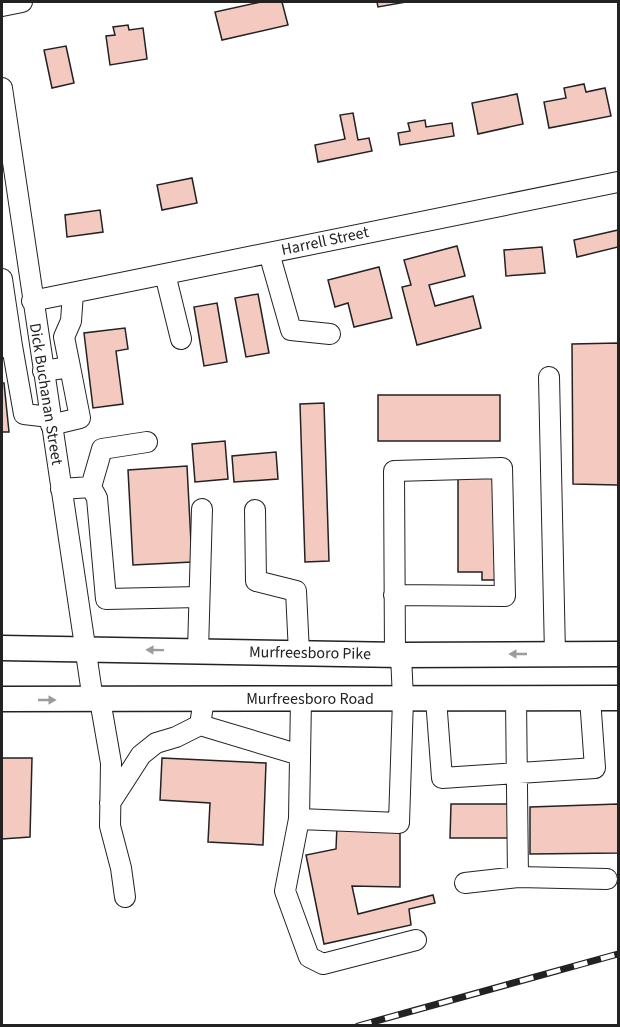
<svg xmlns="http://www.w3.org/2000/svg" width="620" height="1027" viewBox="0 0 620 1027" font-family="'Source Sans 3',sans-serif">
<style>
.building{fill:#f3c9c0;stroke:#222;stroke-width:1.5}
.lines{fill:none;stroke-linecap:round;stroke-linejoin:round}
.minor-casing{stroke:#222;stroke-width:22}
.major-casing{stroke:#222;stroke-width:27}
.minor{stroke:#fff;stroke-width:20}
.major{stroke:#fff;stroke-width:24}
.rail-casing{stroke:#222;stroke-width:7}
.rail{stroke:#fff;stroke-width:4.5;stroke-dasharray:14;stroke-linecap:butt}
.oneway{fill:#9c9c9c}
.labels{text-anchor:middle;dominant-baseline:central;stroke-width:4.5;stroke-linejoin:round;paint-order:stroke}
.street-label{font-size:16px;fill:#222;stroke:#fff}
</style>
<rect width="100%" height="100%" fill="#fff"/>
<path class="building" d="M261,2H282L288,25L222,40L215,12Z
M377,2H406L378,7Z
M128,25L129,30L143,28L147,59L110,65L106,36L115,35L113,27Z
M66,46L74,83L52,88L44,50Z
M584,84L586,92L605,88L611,116L549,128L544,102L566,98L564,88Z
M517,94L523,124L478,134L472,103Z
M353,113L358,140L369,138L372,151L318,162L315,145L345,139L340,115Z
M425,120L426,127L452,123L454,136L400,145L398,133L410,131L408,123Z
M192,178L197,203L162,210L157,185Z
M100,210L103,232L67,237L65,215Z
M618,230V247L577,257L574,240Z
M457,246L465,276L429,285L435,306L473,296L481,328L417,345L402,287L411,285L404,260Z
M542,247L545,273L506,276L504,250Z
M379,267L392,318L354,327L348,303L335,307L328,280Z
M258,294L269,353L246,357L235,298Z
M217,303L227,362L204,366L194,307Z
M125,328L128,349L116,351L123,404L93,408L84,333Z
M618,343V485L573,484L572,344Z
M2,383H4L9,432H2Z
M378,395H500V441H378Z
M324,403L329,561L305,562L300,404Z
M225,441L228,479L195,482L192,444Z
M276,452L278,479L234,482L232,456Z
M187,466L192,562L133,565L128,470Z
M458,475H500L499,580H482V572H458Z
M2,758H32L30,837L2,839Z
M162,758L266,763L263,845L208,842L210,803L160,800Z
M451,804H511V838H450Z
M618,804V853L530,854V807Z
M337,825L400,826V887L352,886L358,914L433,895L435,903L409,909L411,925L324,944L306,855L336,849Z"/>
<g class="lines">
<g class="minor-casing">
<path id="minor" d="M2,6L22,2
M2,88L93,700
M269,253L291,330L330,334
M165,274L181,339
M2,279L12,346
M32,301L618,182
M2,347L12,346L24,414L50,417
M70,367L64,337L71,321L73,293
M43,371L70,367L80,418L51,425
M549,377L555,654
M91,487L102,449L147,442
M61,489L91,487L97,498L106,599L199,597
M255,510L256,581L296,591L299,653
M394,595L505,596L502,468L394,471L395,655
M198,651L202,509
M401,655L403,699L399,823L299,819L285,891L309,957L323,964L416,940
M436,699L442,778L595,768L590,698
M100,700L111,763L110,826L121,868L125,897
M200,725L300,755
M110,803L141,755L156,743L176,737L200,725L204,699
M299,819L301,699
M518,877L607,879
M465,883L518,877L516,699"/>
</g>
<g class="major-casing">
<path id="major" d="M2,648L401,655L618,654
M2,699L618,698"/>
</g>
<use href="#minor" class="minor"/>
<use href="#major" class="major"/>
<g class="rail-casing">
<path id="rail" d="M358,1026L618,954"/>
</g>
<use href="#rail" class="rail"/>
</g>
<defs><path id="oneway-solid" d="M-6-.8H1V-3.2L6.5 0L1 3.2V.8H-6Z" transform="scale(1.5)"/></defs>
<g class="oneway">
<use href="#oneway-solid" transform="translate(155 650) rotate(-179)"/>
<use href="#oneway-solid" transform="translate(518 654) rotate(180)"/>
<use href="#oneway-solid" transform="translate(47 700)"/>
</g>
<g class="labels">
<g class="street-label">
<text transform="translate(325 241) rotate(-12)">Harrell Street</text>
<text transform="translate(46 394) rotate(81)">Dick Buchanan Street</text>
<text transform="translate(310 653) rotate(1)">Murfreesboro Pike</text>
<text x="310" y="699">Murfreesboro Road</text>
</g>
</g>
<rect width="620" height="1027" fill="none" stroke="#222222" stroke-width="6"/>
</svg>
